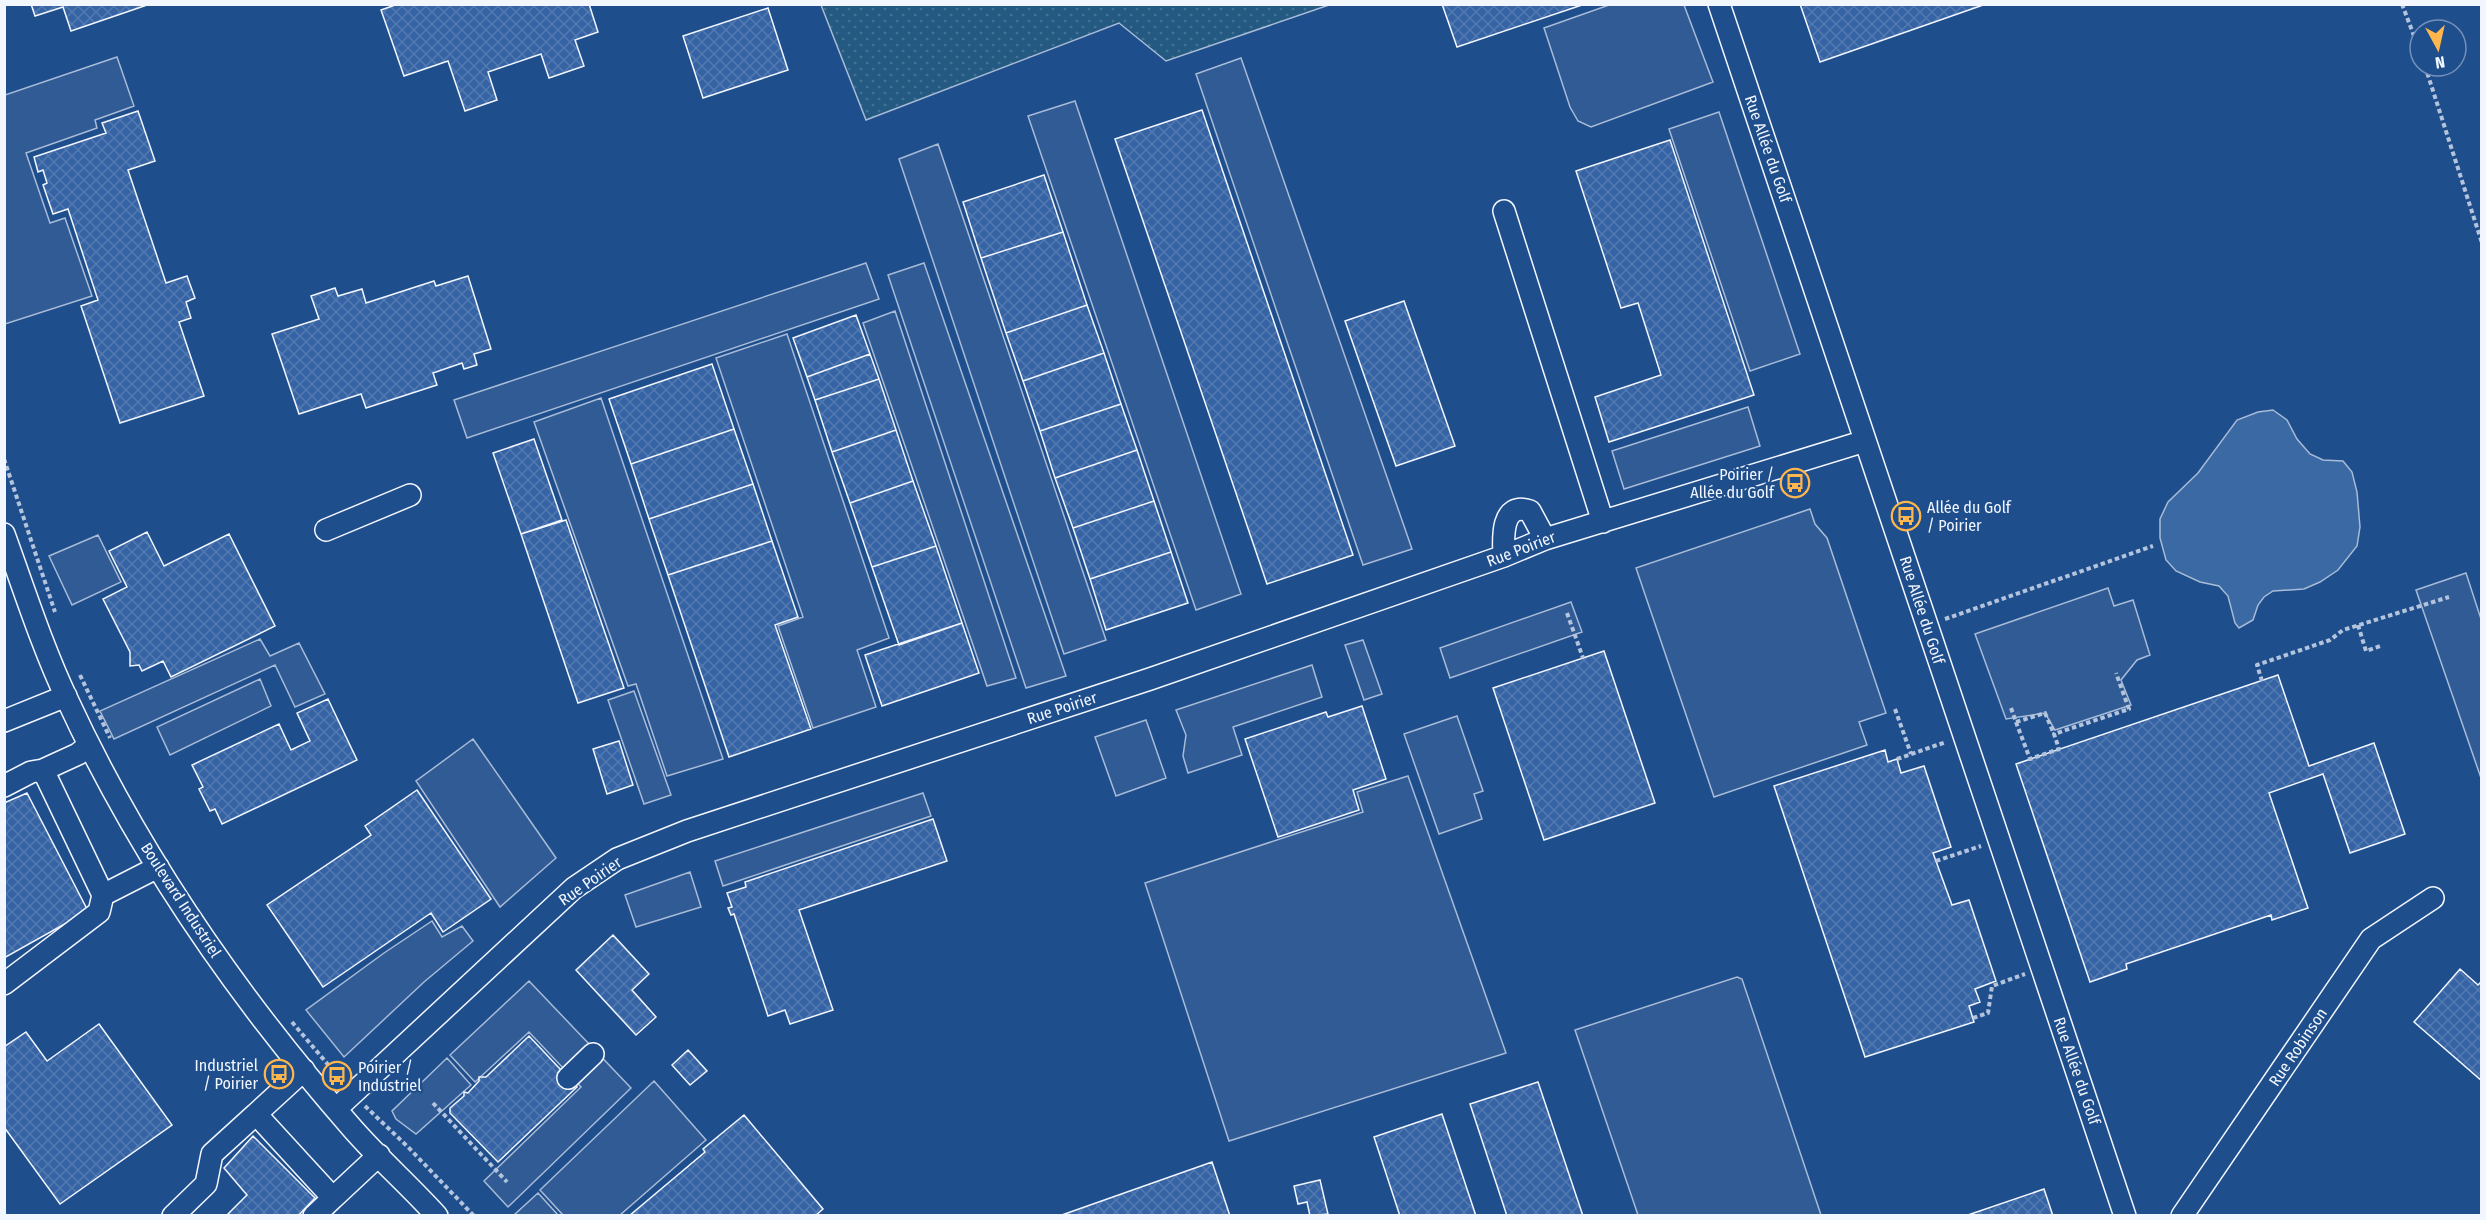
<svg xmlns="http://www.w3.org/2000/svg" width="2486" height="1220" viewBox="0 0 2486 1220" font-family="'Fira Sans Condensed',sans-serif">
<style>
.green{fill:url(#green-dots);stroke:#a8bbd7;stroke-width:1.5}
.parking{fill:#305b95;stroke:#a8bbd7;stroke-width:1.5}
.water{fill:#3b69a3;stroke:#a8bbd7;stroke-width:1.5}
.building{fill:url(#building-cross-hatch);stroke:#f2f6ff;stroke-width:1.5}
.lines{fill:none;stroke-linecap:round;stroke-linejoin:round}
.minor-casing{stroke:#f2f6ff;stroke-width:24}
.path{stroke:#b3c4dc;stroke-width:4;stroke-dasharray:4.5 3;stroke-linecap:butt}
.minor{stroke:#1f4e8c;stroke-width:21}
.labels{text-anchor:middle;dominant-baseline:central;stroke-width:4.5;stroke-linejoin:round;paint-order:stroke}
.street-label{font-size:16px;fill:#f2f6ff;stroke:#1f4e8c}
.poi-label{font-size:16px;fill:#f2f6ff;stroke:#1f4e8c;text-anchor:end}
</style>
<defs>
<pattern id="green-dots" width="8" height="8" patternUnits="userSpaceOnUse" patternTransform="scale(1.5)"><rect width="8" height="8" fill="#245a82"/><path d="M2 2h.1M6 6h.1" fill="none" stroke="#447295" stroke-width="1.8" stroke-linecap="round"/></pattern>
<pattern id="building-cross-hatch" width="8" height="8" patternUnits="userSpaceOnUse" patternTransform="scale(1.5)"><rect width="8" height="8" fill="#3563a3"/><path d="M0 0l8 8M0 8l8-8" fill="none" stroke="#537ab1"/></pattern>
</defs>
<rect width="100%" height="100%" fill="#1f4e8c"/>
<path class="green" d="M821,5H1329L1166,61L1119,23L866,120Z"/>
<path class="parking" d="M1609,5H1684L1713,82L1591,127L1578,121L1570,107L1544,28Z
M117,57L134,106L95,120L97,128L26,153L50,223L65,218L92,296L5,324V95Z
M1241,58L1412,549L1363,565L1196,74Z
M1075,101L1241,594L1196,610L1028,116Z
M1719,112L1800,354L1750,371L1669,129Z
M938,144L1106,640L1064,654L899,159Z
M866,263L879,299L467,438L454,400Z
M924,263L1066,676L1026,688L888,275Z
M895,311L1016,678L987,686L863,323Z
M787,334L889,638L857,650L876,707L813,728L778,626L803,617L716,358Z
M601,398L723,759L667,776L636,684L628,686L534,422Z
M1748,407L1760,446L1624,489L1612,451Z
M1810,509L1815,524L1827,538L1886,713L1859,722L1867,745L1714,797L1636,568Z
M98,535L121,582L72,605L49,556Z
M2466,573L2481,619V778L2416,590Z
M2108,588L2114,606L2133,600L2150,655L2137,660L2121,680L2131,705L2055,730L2045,713L2006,719L1975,634Z
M1571,602L1582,632L1450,678L1440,648Z
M260,639L270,656L299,643L325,694L295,707L275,665L114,739L100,711Z
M1363,640L1382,694L1364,700L1345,645Z
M1312,665L1322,697L1233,727L1242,755L1188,773L1183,756L1186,735L1176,710Z
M260,679L271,706L170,755L157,727Z
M634,691L671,795L644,804L608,700Z
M1457,716L1483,791L1474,794L1482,819L1439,834L1404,734Z
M1146,720L1166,778L1116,796L1095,737Z
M473,739L556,858L500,907L416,781Z
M1408,776L1506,1053L1229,1141L1145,883L1363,812L1357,792Z
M923,793L931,816L723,886L715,861Z
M690,872L701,907L636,927L625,895Z
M432,921L442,937L462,926L473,941L424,982L344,1057L306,1010L384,953Z
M1737,977L1742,979L1821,1215H1638L1575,1030Z
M529,981L631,1088L508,1207L484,1181L581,1087L529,1032L475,1082L450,1055Z
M447,1058L471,1085L416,1134L396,1119L392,1111Z
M654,1081L706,1140L620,1215H563L540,1190Z
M538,1193L558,1215H514Z"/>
<path class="water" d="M2273,410L2287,420L2297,439L2310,454L2323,460L2343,461L2352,472L2357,492L2360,527L2357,546L2338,570L2320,582L2304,589L2273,591L2264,597L2258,605L2253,620L2239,628L2235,623L2228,596L2219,586L2200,582L2176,571L2166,560L2160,538V519L2168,502L2198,473L2237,420L2258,412Z"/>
<path class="building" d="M31,4H150L71,31L63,7L35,16Z
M398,4H589L598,32L575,40L584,66L549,78L541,54L488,72L497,100L465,111L448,61L404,76L381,10Z
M1442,4H1585L1457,47Z
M1800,4H1986L1820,62Z
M768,8L788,70L703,98L683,36Z
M1202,110L1353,555L1267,584L1115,139Z
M138,111L155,161L128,170L166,283L187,276L195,298L186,302L191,318L179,322L204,396L120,423L81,306L98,300L68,209L53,214L43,185L47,183L43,170L38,172L34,157L106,133L102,123Z
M1670,140L1754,395L1609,442L1595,397L1661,375L1638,303L1621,308L1576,171Z
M1044,175L1063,232L981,258L963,202Z
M1063,232L1087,305L1006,333L981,258Z
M468,276L491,349L474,354L477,365L464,369L462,363L433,373L437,385L366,408L361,394L299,414L272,334L319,319L311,296L335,288L338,296L362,289L366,303L434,281L436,286Z
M1404,301L1455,446L1396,466L1345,321Z
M1087,305L1104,353L1023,381L1006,333Z
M856,315L870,354L807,377L793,338Z
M1104,353L1121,404L1040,431L1023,381Z
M870,354L879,379L815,400L807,377Z
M712,364L734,429L631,464L609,399Z
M879,379L896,430L832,452L815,400Z
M1121,404L1137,450L1055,478L1040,431Z
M734,429L753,484L649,519L631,464Z
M896,430L913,481L850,503L832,452Z
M534,439L562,520L521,534L493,453Z
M1137,450L1154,501L1073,528L1055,478Z
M913,481L936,546L872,567L850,503Z
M753,484L772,541L668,575L649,519Z
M1154,501L1171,552L1090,579L1073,528Z
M566,520L624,688L578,703L521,534Z
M147,532L164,566L229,534L275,626L171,677L163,661L142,671L139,665L130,666V652L103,599L127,587L109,551Z
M772,541L798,617L775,625L811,729L729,757L668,575Z
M936,546L962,623L899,645L872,567Z
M1171,552L1188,603L1106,630L1090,579Z
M962,623L979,673L882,706L865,655Z
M1604,651L1655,803L1544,840L1493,688Z
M2278,675L2309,766L2374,743L2405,834L2350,853L2323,774L2269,793L2308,908L2272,920L2271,915L2126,964L2127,969L2090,982L2016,764Z
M328,699L357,760L222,824L215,809L210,811L199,789L203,787L192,765L279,724L291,750L310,741L297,713Z
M1362,706L1386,779L1353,790L1359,810L1278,837L1245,739L1326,712L1328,717Z
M619,741L633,785L607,794L593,749Z
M1885,750L1888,762L1897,759L1901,773L1924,766L1951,847L1933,853L1952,905L1969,900L1996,981L1975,989L1980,1002L1969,1006L1974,1022L1865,1057L1774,786Z
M417,790L491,899L443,932L431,913L323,987L267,905L371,835L365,826Z
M27,793L88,911L4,958V803Z
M933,819L947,861L799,910L833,1010L790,1024L785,1010L768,1016L734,914L731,915L728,908L732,907L727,893L746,887L745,882Z
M613,935L649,974L632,990L656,1017L636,1035L576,970Z
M2460,969L2478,985L2482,981V1081L2414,1022Z
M99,1024L172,1125L60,1204L4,1127V1047L26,1032L47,1061Z
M529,1036L577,1087L498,1162L450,1113V1108L464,1096V1092L468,1093L479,1081V1077H486Z
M688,1050L707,1071L690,1085L672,1065Z
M1538,1082L1583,1216H1507L1470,1104Z
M1442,1114L1476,1216H1400L1374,1137Z
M744,1115L823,1209L815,1216H629L705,1152L703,1149Z
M253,1136L315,1198L298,1216H226L247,1195L224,1168Z
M1212,1162L1230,1216H1059Z
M1320,1180L1328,1214L1310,1216L1307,1202L1298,1204L1294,1186Z
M2044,1189L2053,1216H1965Z"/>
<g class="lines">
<g class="minor-casing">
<path id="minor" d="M1719,4L2125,1216
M1504,211L1603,522
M326,530L410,495
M4,534C24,589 42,646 67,699C139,855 239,999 352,1128C379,1159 410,1186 437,1216
M1504,556C1503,538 1501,501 1530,511L1545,539
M4,721L66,696
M89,745L78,754L43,770L103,895L158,867
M4,786L31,772L43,770
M4,984L99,912L103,895
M304,1070L256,1114L333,1198L379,1155
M568,1078L593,1054
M336,1109L574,888L617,859L687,831L1150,679L1504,556L1545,539L1865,441
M173,1216L206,1184L212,1154L256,1114
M314,1216L333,1198
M2182,1216L2371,939L2433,898"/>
</g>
<path class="path" d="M2402,4L2420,52
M2425,66L2482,243
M4,459L55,612
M1567,613L1583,658
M1945,619L2153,546
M2358,625L2366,651L2380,646
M80,675L110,738
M2262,681L2257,665L2330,640L2343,630L2449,597
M2011,708L2016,722L2045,713L2054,734
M1895,709L1911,754
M2016,722L2030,759L2059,749L2054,734L2129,709L2116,673
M1897,759L1946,742
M1936,861L1981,846
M1973,1018L1988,1013L1992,986L2025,974
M292,1022L341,1080
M433,1103L507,1182
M365,1106L408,1147L474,1216"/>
<use href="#minor" class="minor"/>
</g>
<defs>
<g id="bus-ring" transform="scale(1.5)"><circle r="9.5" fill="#1f4e8c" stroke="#ffb74d" stroke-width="1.5"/><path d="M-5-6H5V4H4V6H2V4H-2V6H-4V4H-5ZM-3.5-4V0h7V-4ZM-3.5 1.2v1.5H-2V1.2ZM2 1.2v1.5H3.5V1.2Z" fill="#ffb74d"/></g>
</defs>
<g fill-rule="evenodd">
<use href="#bus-ring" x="1795" y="483"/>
<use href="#bus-ring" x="1906" y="516"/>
<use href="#bus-ring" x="279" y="1074"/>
<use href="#bus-ring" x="337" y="1076"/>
</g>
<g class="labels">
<g class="street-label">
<text transform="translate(1768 149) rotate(71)">Rue Allée du Golf</text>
<text transform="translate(1521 549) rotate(-21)">Rue Poirier</text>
<text transform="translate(1922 610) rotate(72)">Rue Allée du Golf</text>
<text transform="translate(1062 708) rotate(-18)">Rue Poirier</text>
<text transform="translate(590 881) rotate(-35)">Rue Poirier</text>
<text transform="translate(181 900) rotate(57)">Boulevard Industriel</text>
<text transform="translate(2298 1047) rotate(-56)">Rue Robinson</text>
<text transform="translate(2077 1071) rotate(71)">Rue Allée du Golf</text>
</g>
<g class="poi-label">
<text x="1774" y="474">Poirier /<tspan x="1774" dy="18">Allée du Golf</tspan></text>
<text x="1927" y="507" text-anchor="start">Allée du Golf<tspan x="1927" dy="18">/ Poirier</tspan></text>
<text x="258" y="1065">Industriel<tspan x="258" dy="18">/ Poirier</tspan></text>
<text x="358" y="1067" text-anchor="start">Poirier /<tspan x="358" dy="18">Industriel</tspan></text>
</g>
</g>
<rect width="2486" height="1220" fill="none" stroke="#f2f6ff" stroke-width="12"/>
<g transform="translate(2438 48) rotate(172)"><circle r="28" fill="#1f4e8c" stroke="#7391ba" stroke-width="1.5"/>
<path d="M0-4.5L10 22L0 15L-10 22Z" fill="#ffb74d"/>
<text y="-9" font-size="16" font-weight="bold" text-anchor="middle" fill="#f2f6ff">N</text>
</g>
</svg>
